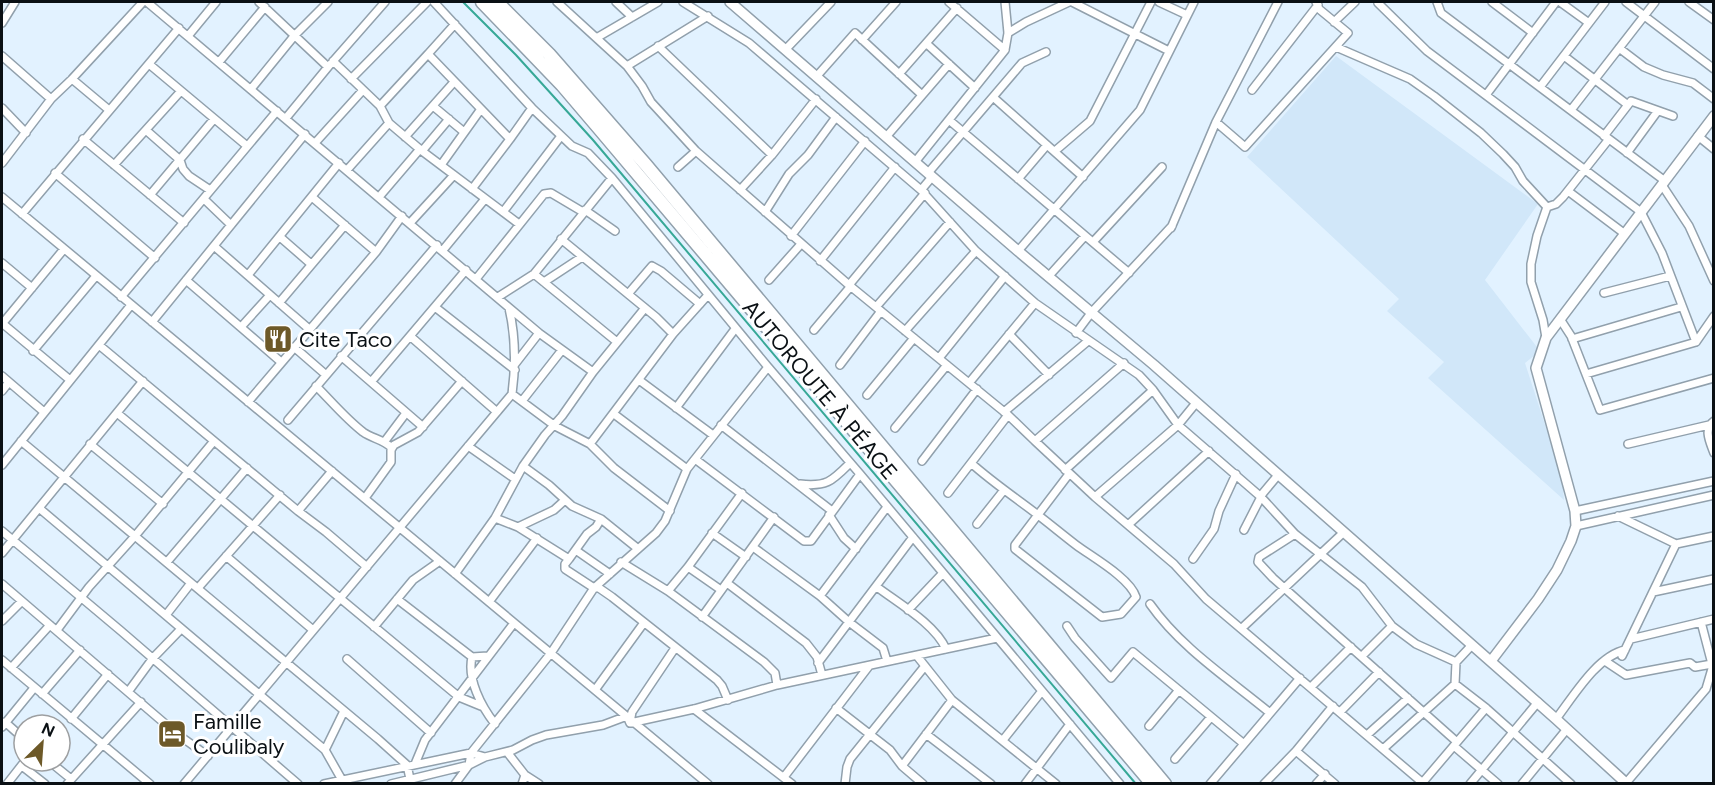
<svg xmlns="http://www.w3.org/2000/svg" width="1715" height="785" viewBox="0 0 1715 785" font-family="Figtree,sans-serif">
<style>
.built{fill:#d1e7f9}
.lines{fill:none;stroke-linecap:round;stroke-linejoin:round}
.stream{stroke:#37a897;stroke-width:2}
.street-casing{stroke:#91a0ac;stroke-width:10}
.secondary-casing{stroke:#91a0ac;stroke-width:12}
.highway-casing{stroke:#91a0ac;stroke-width:15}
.street{stroke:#fff;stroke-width:7}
.secondary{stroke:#fff;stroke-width:9}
.highway{stroke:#fff;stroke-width:12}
.labels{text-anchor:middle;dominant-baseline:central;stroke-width:6;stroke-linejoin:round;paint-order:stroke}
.poi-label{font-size:22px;fill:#0a1014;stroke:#fff;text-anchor:start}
.street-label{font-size:22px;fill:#0a1014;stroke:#fff}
</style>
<rect width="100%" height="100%" fill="#e2f2ff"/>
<path class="built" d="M1336,56L1538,204L1485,280L1540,351L1525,363L1562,477L1564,500L1428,378L1444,362L1387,311L1399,299L1247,157Z"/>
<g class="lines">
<path class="stream" d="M463,2L516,55L593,140L1136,784"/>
<g class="street-casing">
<path id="street" d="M147,2L539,333L593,372
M259,2L328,67
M434,2L532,108L572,146L588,153L612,178L768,367L860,474L1120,784
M557,2L627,66L642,86L651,102L696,151L849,285L1008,415L1035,441L1124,363
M616,2L632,17
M683,2L749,43L921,190L976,251L1035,303L1139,375L1153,390L1178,425L1261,497L1295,534L1362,587L1392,626L1416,644L1456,662
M949,2L1005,50
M1072,2L1169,51
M1159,2L1187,15
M1437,2L1441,13L1665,181
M1492,2L1533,33
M1560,2L1589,23
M1626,2L1714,69
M1689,2L1714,20
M1378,3L1427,51L1641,212L1662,253L1696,342
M1334,22L1355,2
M2,23L15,2
M455,24L428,54L510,139L532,108
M1008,33L1026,22L1069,2
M188,36L216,2
M598,37L658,2
M862,40L896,2
M927,44L975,88
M658,46L772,155
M1336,47L1410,79L1434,96L1481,133L1503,154L1515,167L1523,181L1547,207
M1619,48L1644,67L1663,75L1693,83L1714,99
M785,50L831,2
M2,56L51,99
M1564,56L1628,105
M333,61L380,106L389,123L422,151L519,224
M219,62L265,7
M149,64L247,146
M627,66L708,16
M899,74L957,8
M816,77L855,33L922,95
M72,79L109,110
M351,79L427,2
M1540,87L1605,2
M251,89L295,35L328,2
M1252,90L1318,5
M1486,95L1556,2
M993,97L1083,177
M380,106L428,54
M433,106L464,132
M2,108L26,133
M1571,110L1655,2
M286,118L328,67L385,2
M949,120L1129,273
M1216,122L1245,147L1348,33L1319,9L1316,2
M147,131L180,160L183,169L189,176L210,190
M1604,136L1631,101L1673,116
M1698,136L1714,149
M405,137L454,82
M886,137L949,64
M83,139L184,223
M315,143L363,90
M422,151L449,119
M1055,151L1090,121L1151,2
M1627,153L1657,112
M915,162L1005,50L1008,33L1005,2
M2,163L51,99L72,79L143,2
M114,165L181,91
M441,165L481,109
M678,167L696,151
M347,170L389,123
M55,173L155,258
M928,173L1022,63L1046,52
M1018,179L1047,145
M1662,185L1689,226L1714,281
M472,189L510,139
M740,190L772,155L816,99
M921,190L932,177
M1568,191L1625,234
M150,195L214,119
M2,197L708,784
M312,197L376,252
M379,197L420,149
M204,199L231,225
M1547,207L1556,204L1563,197L1609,139
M585,210L615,231
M503,212L561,136
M765,212L789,174L808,155L836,117
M22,214L179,28
M410,223L454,175
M1171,228L1216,122L1278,2
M791,236L865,141
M280,237L311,264
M561,239L656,317L673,334
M1093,242L1162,167
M214,246L309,329
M443,250L485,199
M1018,251L1140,110L1194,2
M820,261L895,167
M2,263L32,288
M534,274L617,342
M248,275L339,163
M1048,277L1085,236
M476,279L544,194L551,193L583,212
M186,280L281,362
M769,280L801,244
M544,282L582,257
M849,285L925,193
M1604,293L1670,276
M628,294L652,266L661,271L700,304
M121,297L277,111
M498,297L534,274L612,178
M279,303L345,225
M435,307L515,370
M876,307L950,222
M1560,319L1571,336L1600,410L1714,378
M152,322L305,134
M2,323L70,380
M2,324L64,249
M241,327L270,295
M814,330L851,286
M905,331L976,251
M1076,333L1091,313L1172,226
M1009,334L1049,375
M410,336L497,412
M1546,338L1543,320L1531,282V264L1537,236L1547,207
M1572,339L1681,307
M99,345L298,511L332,471
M294,347L325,374
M33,351L96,276
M341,356L423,427
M939,358L1005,276
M515,364L539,333
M840,365L881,311
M1586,374L1696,342L1714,316
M2,376L44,412
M639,380L713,435
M371,382L466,270
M969,383L1035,303
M316,386C331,401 346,419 363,432C373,439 383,439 392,448
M2,391L9,382
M512,394L555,426L590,444L614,468L670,511
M867,395L914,338
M522,401L562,350
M248,402L376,252L402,216
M676,408L735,329
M1004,412L1088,341
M117,413L459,697L481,706
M614,414L687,469
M288,420L437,245
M1714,421C1703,429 1710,442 1714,453
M721,425L832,511
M895,428L947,365
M21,441L378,739L407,765L410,779
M385,441L406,413
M1035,441L1095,497L1174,564L1206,599L1424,784
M90,444L163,504
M590,444L673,334L708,295
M1628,444L1709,425
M468,446L515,479
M695,459L804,541H811L860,474
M922,461L977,389
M971,463C992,482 1016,498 1038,515C1051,525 1063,535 1076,545C1092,557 1130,578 1136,597L1121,614L1102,617L1015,549V545L1069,474
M2,465L131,305
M523,466L549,485L572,506L601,519L637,548
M1065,470L1153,390
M800,484C827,487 832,481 850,463
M948,493L1008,415
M1095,497L1178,425L1196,403
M365,498L391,462V450L394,445L418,432L462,381
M39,508L325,750L342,780
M298,511L326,532L367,567
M1575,511L1714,481
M829,515L844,538L856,549
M1618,516L1676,544L1714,536
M495,518L518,527L569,559L587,534L596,527L601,519
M977,524L1004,490
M1128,525L1209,451
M1576,526L1714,495
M518,527L554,510L565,500
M1244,530L1263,493L1278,475
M2,531L121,631L298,784
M712,533L746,557
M1295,534L1259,557L1258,562L1273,578L1457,742
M753,547L820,596L849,622L883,648L887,661
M577,551L610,574
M2,553L143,381
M226,556L313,630
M569,559L565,564V569L594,588H599L612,597L717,680L722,686L728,700
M1193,559L1214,529L1219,511L1236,474
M167,562L247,468
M621,562L668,591L764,662L775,673L777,685
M688,567L721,590
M455,574L495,518L523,466L545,435L562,416L593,372L645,308
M727,583L806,643L817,657L822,675
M2,584L177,734L208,756
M877,587C898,603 935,624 946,649
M198,588L280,495
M668,591L688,567L742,493
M1653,592L1714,579
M820,596L887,507
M397,599L472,657L488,656
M489,602L537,538
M1150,604C1181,648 1229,679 1270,713
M908,610L943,573
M166,615L191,583
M702,617L774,517
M2,621L21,602
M1701,622L1712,664
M1067,626L1075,638L1111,678L1133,652L1244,744
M374,627L413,580L440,561
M1242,628L1344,532
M57,630L89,587L135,536L214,441
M1631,639L1714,619
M917,656L952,700L1056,784
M1362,656L1392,626
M1622,656L1676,544
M472,657C467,679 481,706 495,724
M347,659L431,733
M2,660L150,784
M1605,661L1626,675L1690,663L1695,667L1712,664
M818,663L913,537
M11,668L50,625
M1455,684L1486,708L1571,784
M1311,687L1351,647
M595,690L643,624
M128,692L153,658L181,629
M42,694L80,650
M836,708L890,750L902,766L923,784
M694,709L792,784
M1340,712L1379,672
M71,719L108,674
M1556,719C1573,697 1597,656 1625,650
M5,722L24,739
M630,722L632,712L675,648
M1149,726L1179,690
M2,727L34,688
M926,734L991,784
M1367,735L1408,698
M1003,740L1042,691
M1454,746L1498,784
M1383,749L1455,684L1456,662L1472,645
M325,750L344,711
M1296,751L1335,784
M507,752L525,775L539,784
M1175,759L1211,717
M49,761L71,779
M415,764L425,740L514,623
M22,766L45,784
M902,766L952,700
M784,777L869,666
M1423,782L1486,708
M1626,783L1706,689L1714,662
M7,784L25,761
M67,784L141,702
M184,784L512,394C516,364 516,338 509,308
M324,784L471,753L485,757
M391,784L469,765L485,757L513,750L532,740L546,735L603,725L627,716L630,723L694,709L777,685L997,638
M455,784L469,765L471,753L551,653L594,588L656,533L665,521L687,469L768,367
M522,784L525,775
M845,784L847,767L850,759L925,666
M1025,784L1070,724
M1210,784L1300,678
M1264,784L1296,751L1333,706
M1316,784L1325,774
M1470,784L1538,702
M1522,784L1567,729"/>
</g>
<g class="secondary-casing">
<path id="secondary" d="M730,2L1018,251L1154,365L1556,719L1627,784
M1491,661L1538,599L1557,570L1571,541L1576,526L1575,511L1536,368L1546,338L1714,116"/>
</g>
<g class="highway-casing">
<path id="highway" d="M482,2L562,85L602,132L1152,784
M497,2L549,54L646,165L1165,784"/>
</g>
<use href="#street" class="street"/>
<use href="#secondary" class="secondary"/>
<use href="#highway" class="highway"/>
</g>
<defs>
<g id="restaurant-square" transform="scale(1.5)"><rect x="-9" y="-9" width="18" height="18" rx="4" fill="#6d5928" stroke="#fff"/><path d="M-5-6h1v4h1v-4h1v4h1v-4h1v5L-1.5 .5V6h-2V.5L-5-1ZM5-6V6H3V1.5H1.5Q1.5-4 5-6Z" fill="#fff"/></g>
<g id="hotel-square" transform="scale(1.5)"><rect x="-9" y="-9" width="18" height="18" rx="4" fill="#6d5928" stroke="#fff"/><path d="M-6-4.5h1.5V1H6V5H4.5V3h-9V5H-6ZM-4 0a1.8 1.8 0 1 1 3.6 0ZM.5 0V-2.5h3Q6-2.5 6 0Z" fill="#fff"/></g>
</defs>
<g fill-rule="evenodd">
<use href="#restaurant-square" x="278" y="339"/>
<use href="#hotel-square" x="172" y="734"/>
</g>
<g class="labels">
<g class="poi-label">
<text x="299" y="339">Cite Taco</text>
<text x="193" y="721">Famille<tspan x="193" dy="25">Coulibaly</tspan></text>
</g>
<g class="street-label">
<text transform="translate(820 390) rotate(50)">AUTOROUTE À PÉAGE</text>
</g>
</g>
<rect width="1715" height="785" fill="none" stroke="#0a1014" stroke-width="6"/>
<g transform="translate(42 743) rotate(25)"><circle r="28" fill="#ffffff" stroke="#9d9fa1" stroke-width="1.5"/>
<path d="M0-4.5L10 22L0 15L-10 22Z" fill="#6d5928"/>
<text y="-9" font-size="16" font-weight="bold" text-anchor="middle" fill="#0a1014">N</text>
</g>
</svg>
